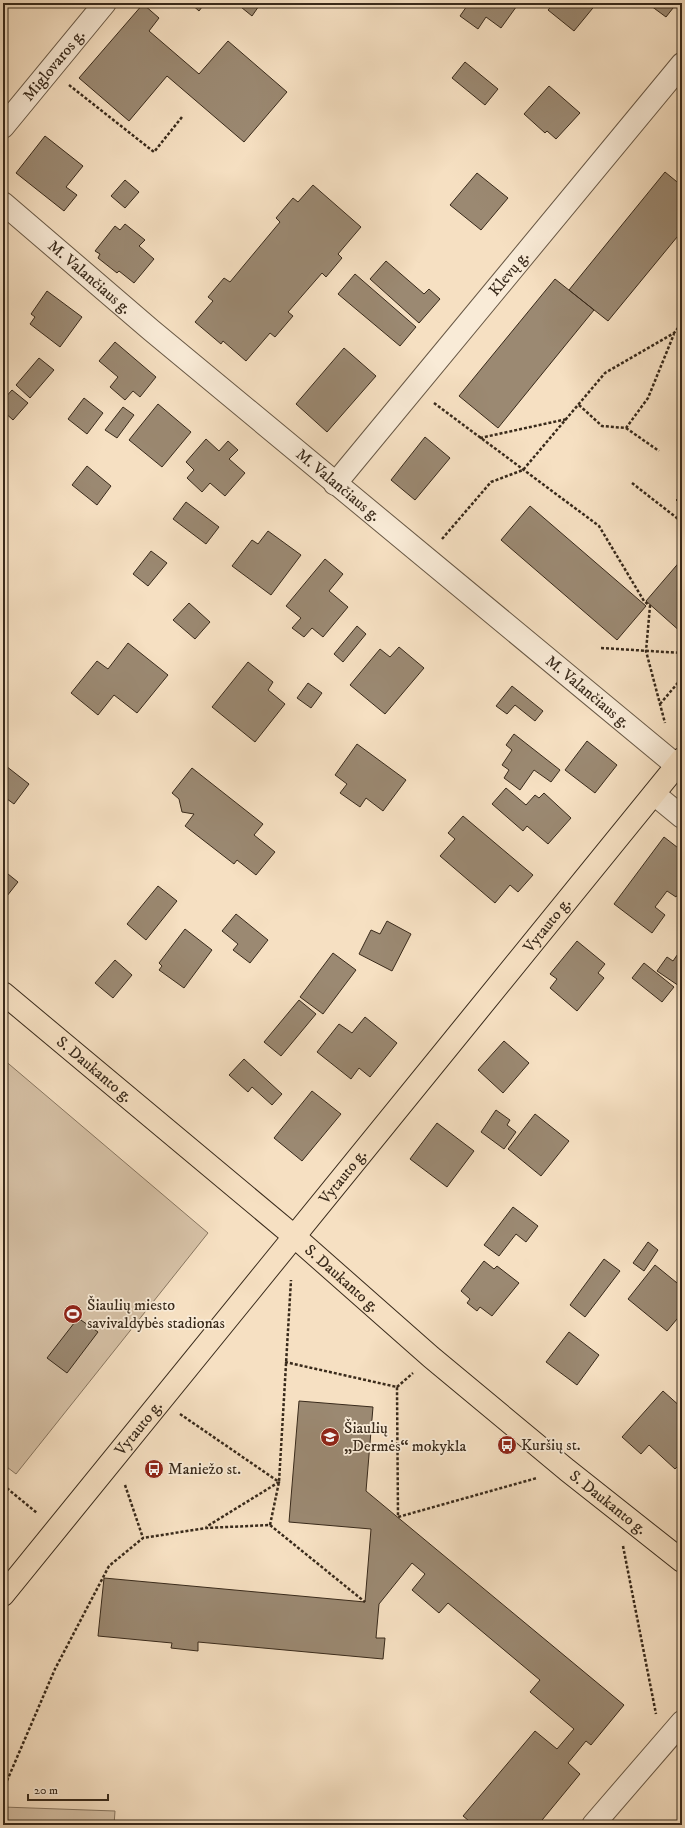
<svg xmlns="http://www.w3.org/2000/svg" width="685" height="1828" viewBox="0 0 685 1828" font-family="'IM FELL DW Pica',serif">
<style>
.green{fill:#d6c1a6;stroke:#887660}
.building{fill:#9b8972;stroke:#392a1b}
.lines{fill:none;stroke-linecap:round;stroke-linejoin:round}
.minor-casing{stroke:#685845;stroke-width:24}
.major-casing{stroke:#392a1b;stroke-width:24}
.path{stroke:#392a1b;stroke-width:2.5;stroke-dasharray:3 2;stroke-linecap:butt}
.minor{stroke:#f9ebd7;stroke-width:22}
.major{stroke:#f6e0c2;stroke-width:22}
.labels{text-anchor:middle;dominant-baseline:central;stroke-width:3.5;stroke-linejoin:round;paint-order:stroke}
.street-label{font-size:16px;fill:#392a1b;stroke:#f9ebd7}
.poi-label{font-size:16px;fill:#392a1b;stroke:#f9ebd7;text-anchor:start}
</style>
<rect width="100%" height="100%" fill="#f6e0c2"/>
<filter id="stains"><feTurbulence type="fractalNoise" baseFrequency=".005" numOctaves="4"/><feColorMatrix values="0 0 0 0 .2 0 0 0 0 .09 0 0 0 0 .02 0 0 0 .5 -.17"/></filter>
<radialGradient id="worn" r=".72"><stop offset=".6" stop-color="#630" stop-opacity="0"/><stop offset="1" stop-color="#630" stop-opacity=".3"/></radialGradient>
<path class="green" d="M3,1059L208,1233L16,1474L3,1464Z
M3,1807L115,1811L114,1825H3Z"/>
<path class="building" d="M46,3H55L52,7Z
M190,3H205L199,11Z
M236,3H261L252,16Z
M469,3H519L501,28L486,17L478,29L460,16Z
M554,3H597L574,31L548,10Z
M647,3H677L666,17Z
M143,4L159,18L149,31L199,74L228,41L287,92L244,142L167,76L129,121L79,78Z
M465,62L498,89L485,105L452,78Z
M549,86L580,113L556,139L547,131L545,133L524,114Z
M45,136L83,166L66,187L77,195L64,211L16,173Z
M665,172L682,186V231L608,321L569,290Z
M477,173L508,198L481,230L450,205Z
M682,176V185L678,181Z
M125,180L139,192L125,208L111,196Z
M313,185L361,227L338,254L342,258L326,277L322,273L288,312L293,316L275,337L270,333L246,361L223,341L221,344L195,322L213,301L208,297L224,278L230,282L280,222L276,218L293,198L298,202Z
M125,224L145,240L139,246L154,259L134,283L119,271L117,273L98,258L100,254L95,251L115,226L120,230Z
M386,261L424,294L429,289L440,299L419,323L370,279Z
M355,274L416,327L400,346L338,294Z
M555,279L594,310L498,428L459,396Z
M47,291L82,317L60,347L30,324L35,317L31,314Z
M115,342L156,377L140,397L133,391L125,400L110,387L118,377L99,361Z
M344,348L376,376L327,432L296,404Z
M39,358L54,370L30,398L16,385Z
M12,390L28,403L13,420L3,411V400Z
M84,398L103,413L87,434L68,419Z
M158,404L191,432L162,467L129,440Z
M123,407L134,415L117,438L105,430Z
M425,437L450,458L415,500L391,480Z
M206,439L219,451L228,441L238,450L229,459L245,473L225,496L210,483L202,492L187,478L194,470L186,462Z
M87,466L111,486L97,505L72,485Z
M682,494V506L676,500Z
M186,502L219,527L206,544L173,519Z
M530,506L646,606L617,640L501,540Z
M268,531L301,555L271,595L232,566L252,540L258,544Z
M151,551L167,563L148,586L133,574Z
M325,559L343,574L329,591L348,607L323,637L312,628L304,637L292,628L301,618L286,606Z
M682,559V633L646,601Z
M189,603L210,622L195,639L173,620Z
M357,626L366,634L343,662L334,654Z
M128,643L168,675L137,713L114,695L98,715L71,693L97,661L108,669Z
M399,647L424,668L385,714L350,685L380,649L390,657Z
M248,662L273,682L268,690L285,704L255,742L212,707Z
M308,683L322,693L311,708L297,698Z
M512,686L543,711L535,721L515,705L507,714L496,706Z
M514,734L560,770L551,782L534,770L520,790L504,778L509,770L502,765L512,750L506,745Z
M587,741L617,765L595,793L565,770Z
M357,744L406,780L383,811L366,798L360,807L340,793L347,784L335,775Z
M6,766L29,784L14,804L3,796V770Z
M192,768L263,824L254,835L275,852L256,875L237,860L234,864L185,826L194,814L182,812L179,799L172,793Z
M506,788L526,805L535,795L539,798L544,793L571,818L548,844L527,826L523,831L492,804Z
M463,816L533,875L518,892L510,885L495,903L440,856L455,839L448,833Z
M664,837L682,851V876L679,879L682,881V889L676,897L667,891L655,907L665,915L652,933L614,904Z
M3,870L18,882L3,901Z
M158,886L177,901L146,940L127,924Z
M236,914L268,940L250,963L233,950L238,944L222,931Z
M387,921L411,934L392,971L359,954L371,930L380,934Z
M185,929L212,950L184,988L159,970L162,966L159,963Z
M577,941L605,964L598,973L604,978L577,1011L550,988L557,979L550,974Z
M682,948V988L657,971L667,957L673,961Z
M333,953L356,970L323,1014L300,997Z
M115,960L132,975L113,998L95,983Z
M644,963L674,987L662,1002L632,978Z
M299,1000L316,1014L281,1056L264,1042Z
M365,1017L397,1043L370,1077L359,1068L351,1079L317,1052L339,1024L352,1033Z
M504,1041L529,1063L503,1093L478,1070Z
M244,1059L282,1094L272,1105L252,1087L248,1092L229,1075Z
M312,1091L341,1114L302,1161L274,1138Z
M496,1110L510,1120L507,1125L516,1132L504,1149L481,1132Z
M535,1114L569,1141L541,1176L508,1149Z
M437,1123L474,1151L447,1187L410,1159Z
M513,1207L538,1226L526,1242L516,1234L499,1256L484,1245Z
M648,1242L658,1250L644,1271L633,1263Z
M604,1259L620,1271L585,1317L570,1305Z
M484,1261L494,1269L497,1266L519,1283L492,1316L480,1307L477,1311L467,1303L470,1299L461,1291Z
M655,1265L682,1287V1313L667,1331L628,1299Z
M78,1318L98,1332L67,1373L47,1358Z
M569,1332L599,1355L577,1385L546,1362Z
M663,1391L682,1408V1462L675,1469L649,1445L641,1454L622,1437Z
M299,1401L373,1407L366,1491L624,1705L591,1745L586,1741L568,1763L580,1774L538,1825H474L463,1816L535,1731L557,1749L574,1729L530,1692L540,1680L448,1603L439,1613L412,1590L425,1574L412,1563L379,1604L376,1638H385L383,1659L198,1642V1651L171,1648L172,1643L98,1636L104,1578L365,1602L371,1529L289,1522Z"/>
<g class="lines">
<g class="minor-casing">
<g id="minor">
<path id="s1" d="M3,127L105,3"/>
<path id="s2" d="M3,203L151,330L676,765"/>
<path id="s3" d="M335,484L682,64"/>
<path d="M654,794L682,817"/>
<path d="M593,1825L682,1722"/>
</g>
</g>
<g class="major-casing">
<g id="major">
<path id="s4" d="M3,993L295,1237L431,1357L567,1470L682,1561"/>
<path id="s5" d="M3,1595L682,759"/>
</g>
</g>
<path class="path" d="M69,85L154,152L182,117
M434,403L599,526L644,601L650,606L646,651L665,723
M579,405L602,426L626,428L648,398L674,334
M626,428L659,451
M480,438L567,419
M632,483L682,522
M442,539L491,482L523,470L605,373L674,333L682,323
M601,648L682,653
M660,704L682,678
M285,1362L397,1387L398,1517L537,1478
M397,1387L413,1373
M180,1414L279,1482L206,1527
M3,1485L37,1513
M125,1485L143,1538
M270,1525L279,1482L291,1280
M623,1546L656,1714
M3,1790L55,1669L109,1566L143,1538L206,1528L270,1525L365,1602"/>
<use href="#minor" class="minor"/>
<use href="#major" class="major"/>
</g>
<defs>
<g id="stadium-disc" transform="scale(1)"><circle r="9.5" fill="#8f2418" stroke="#f9ebd7"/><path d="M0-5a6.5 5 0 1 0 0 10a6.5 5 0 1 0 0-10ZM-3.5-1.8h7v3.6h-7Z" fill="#fff"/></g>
<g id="school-disc" transform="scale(1)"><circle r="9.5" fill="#8f2418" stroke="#f9ebd7"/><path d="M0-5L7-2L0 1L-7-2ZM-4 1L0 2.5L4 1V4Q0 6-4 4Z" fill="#fff"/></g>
<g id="bus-disc" transform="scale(1)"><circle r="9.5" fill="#8f2418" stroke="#f9ebd7"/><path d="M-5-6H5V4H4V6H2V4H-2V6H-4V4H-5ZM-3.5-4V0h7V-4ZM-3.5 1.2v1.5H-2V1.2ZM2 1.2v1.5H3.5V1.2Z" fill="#fff"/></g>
</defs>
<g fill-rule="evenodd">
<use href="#stadium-disc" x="73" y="1314"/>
<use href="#school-disc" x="330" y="1437"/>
<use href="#bus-disc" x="507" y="1445"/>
<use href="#bus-disc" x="154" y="1469"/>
</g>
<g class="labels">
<g class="street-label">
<text stroke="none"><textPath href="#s1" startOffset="80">Miglovaros g.</textPath></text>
<text stroke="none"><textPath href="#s3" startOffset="273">Klevų g.</textPath></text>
<text stroke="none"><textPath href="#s2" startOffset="114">M. Valančiaus g.</textPath></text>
<text stroke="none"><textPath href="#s2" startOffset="438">M. Valančiaus g.</textPath></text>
<text stroke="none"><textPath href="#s2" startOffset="762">M. Valančiaus g.</textPath></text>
<text stroke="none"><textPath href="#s5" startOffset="863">Vytauto g.</textPath></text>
<text stroke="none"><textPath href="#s4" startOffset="119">S. Daukanto g.</textPath></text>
<text stroke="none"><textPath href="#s5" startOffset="539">Vytauto g.</textPath></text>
<text stroke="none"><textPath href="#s4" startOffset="443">S. Daukanto g.</textPath></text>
<text stroke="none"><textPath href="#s5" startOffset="215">Vytauto g.</textPath></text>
<text stroke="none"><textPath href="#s4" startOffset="791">S. Daukanto g.</textPath></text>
</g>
<g class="poi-label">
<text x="87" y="1305">Šiaulių miesto<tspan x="87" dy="18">savivaldybės stadionas</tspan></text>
<text x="344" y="1428">Šiaulių<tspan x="344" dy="18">„Dermės“ mokykla</tspan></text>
<text x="521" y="1445">Kuršių st.</text>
<text x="168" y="1469">Maniežo st.</text>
</g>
</g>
<rect width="685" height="1828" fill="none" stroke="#f6e0c2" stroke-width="16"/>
<rect x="4" y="4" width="677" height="1820" fill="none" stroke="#392a1b" stroke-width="2"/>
<rect x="8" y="8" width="669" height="1812" fill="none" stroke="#392a1b"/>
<path d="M28 1794v6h80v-6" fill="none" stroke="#392a1b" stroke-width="2"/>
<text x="34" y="1794" font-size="12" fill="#392a1b" stroke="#f9ebd7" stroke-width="3" paint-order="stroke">20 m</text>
<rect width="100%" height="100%" filter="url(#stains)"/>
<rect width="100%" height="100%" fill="url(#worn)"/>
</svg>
